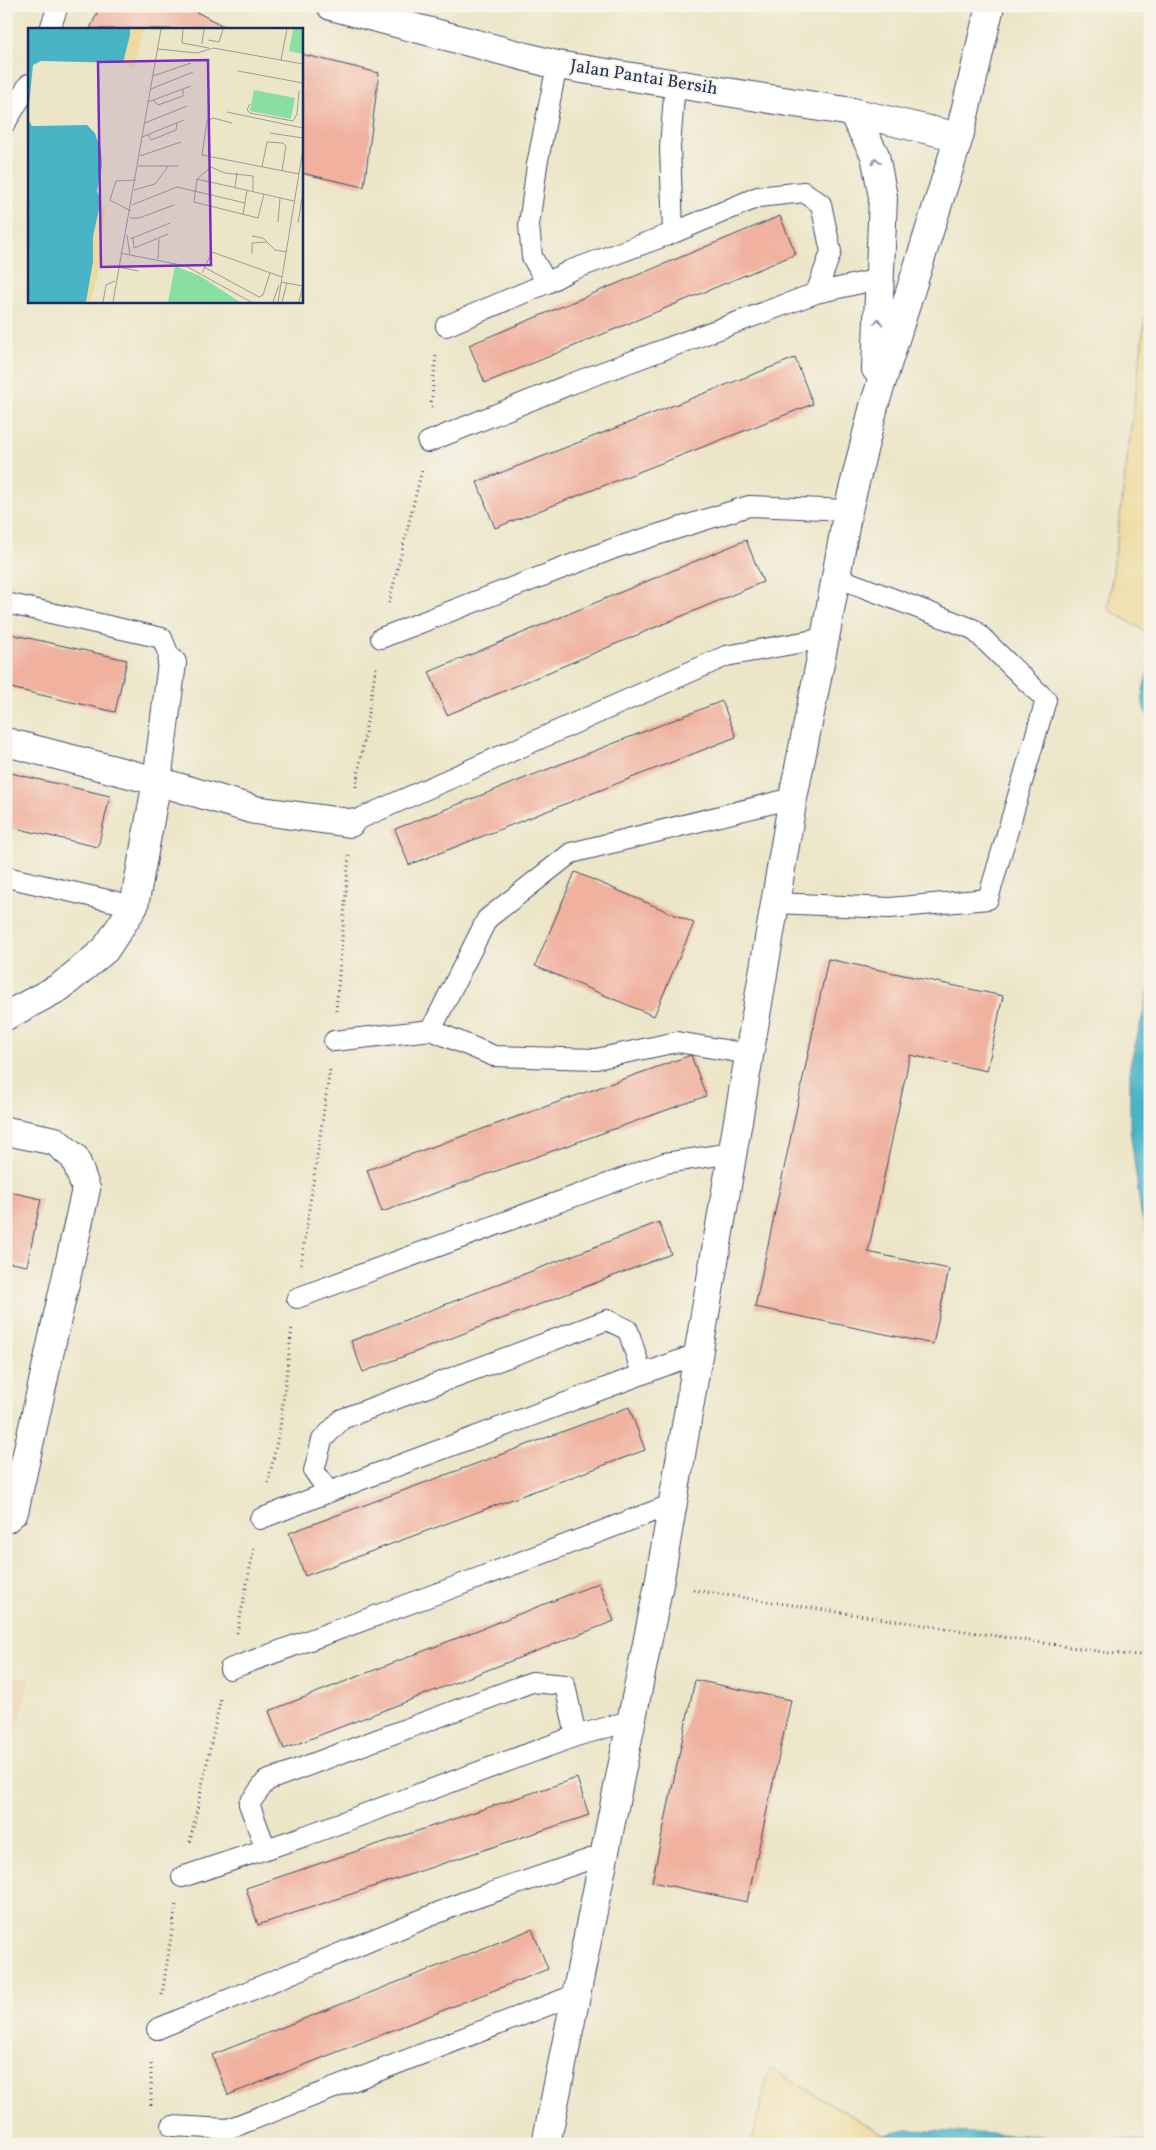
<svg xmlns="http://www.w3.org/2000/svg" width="1156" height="2150" viewBox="0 0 1156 2150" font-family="Vollkorn,serif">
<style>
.built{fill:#edd7bb}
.sand{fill:#eeda9e;stroke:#84847e}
.water{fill:#4ab4c7;stroke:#327292}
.building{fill:#f0b19e}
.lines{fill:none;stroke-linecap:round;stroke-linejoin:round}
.service-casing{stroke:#3a4a6e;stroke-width:22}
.minor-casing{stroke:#3a4a6e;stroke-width:30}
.path{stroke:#3a4a6e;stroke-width:3;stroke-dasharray:1 4;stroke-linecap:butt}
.service{stroke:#fff;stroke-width:20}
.minor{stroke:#fff;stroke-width:28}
.oneway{stroke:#8d97ae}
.labels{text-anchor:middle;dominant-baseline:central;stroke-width:4;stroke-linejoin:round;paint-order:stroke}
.street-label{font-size:18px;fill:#1b2f5e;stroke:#f7f3e8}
.inset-road{fill:none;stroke:#989c9d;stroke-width:1}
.view{fill:#7b2cbf;fill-opacity:0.15;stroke:#7b2cbf;stroke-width:2.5}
.inset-edge{fill:none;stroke:#1b2f5e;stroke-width:2.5}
</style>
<rect width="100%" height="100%" fill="#f7f3e8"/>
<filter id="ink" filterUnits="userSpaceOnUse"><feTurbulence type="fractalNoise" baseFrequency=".02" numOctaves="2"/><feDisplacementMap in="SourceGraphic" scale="10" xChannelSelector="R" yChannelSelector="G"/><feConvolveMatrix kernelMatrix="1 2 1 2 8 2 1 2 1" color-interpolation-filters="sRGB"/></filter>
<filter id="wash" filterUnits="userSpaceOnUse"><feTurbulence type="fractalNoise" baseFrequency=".0096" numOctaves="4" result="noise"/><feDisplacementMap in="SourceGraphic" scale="20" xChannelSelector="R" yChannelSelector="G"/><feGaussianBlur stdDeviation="1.12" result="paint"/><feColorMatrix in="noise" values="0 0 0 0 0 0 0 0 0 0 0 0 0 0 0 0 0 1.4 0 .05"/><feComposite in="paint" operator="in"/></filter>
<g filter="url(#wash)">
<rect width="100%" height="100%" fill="#ece5c7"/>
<path class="built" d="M6,1674L30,1679L6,1771Z"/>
<path class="sand" d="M1150,280V634L1108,609Z
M770,2068L884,2135L880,2144H751Z"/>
<path class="water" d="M1150,665V718C1136,704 1145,682 1150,665Z
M1150,986V1243L1141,1213L1130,1129V1065Z
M907,2130L1150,2141V2144H880L884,2135Z"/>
<g id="blocks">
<path class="building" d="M100,6H185L229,29H90Z
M301,54L379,73L364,187L301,173Z
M780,216L796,254L485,383L469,345Z
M795,358L813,404L495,528L477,482Z
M746,540L763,582L447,715L429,672Z
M6,633L127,660L115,712L6,687Z
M722,701L736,737L409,865L395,829Z
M6,772L110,796L98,847L6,826Z
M575,872L694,923L654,1016L535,966Z
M828,959L1003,996L987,1071L910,1055L868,1252L949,1269L933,1344L755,1307Z
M691,1055L706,1096L382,1212L367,1170Z
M6,1191L41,1199L27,1266L6,1262Z
M659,1222L671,1254L363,1372L351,1341Z
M629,1407L645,1450L305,1576L289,1533Z
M599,1583L614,1621L284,1749L269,1711Z
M695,1680L791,1700L747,1902L652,1882Z
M577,1778L589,1815L258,1925L246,1888Z
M532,1929L548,1969L228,2095L212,2055Z"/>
</g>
</g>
<g filter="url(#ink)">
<use href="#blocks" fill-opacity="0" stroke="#3a4a6e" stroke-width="1"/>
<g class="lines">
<g class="service-casing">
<path id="service" d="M50,29L58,6
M6,122L29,84
M673,233L670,147L675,83
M547,283L532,257L529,225L537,165L557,65
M446,326L547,283L569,271L673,233L758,197L804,192L821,204L831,252L816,293
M428,442L568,385L816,293L879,279
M6,603L162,638L172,663
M381,638L615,548L749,506L848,510
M350,823L726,656L825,638
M6,877L134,906
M775,903L890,908L988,899L1046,700L973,629L836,577
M431,1030L487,919L571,853L793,798
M334,1041L431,1030L494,1056L596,1059L677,1042L749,1054
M297,1298L665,1163L732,1153
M329,1492L314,1471L322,1440L342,1419L607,1320L628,1330L642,1374
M260,1519L373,1475L699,1353
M230,1669L452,1588L673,1504
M266,1849L249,1804L266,1781L532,1682L565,1685L576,1736
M182,1877L305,1836L576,1736L633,1720
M157,2029L464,1902L605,1854
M172,2126L228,2129L577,1994"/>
</g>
<g class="minor-casing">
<path id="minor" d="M331,6L557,65L852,112L959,137
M852,112L875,155L883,197L876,369
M6,742L157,781L255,810L350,823
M6,1016L60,987L105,950L134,906L157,781L172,663
M6,1131L55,1141L75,1158L86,1189L14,1512L6,1519
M546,2144L659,1584L793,798L825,638L848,510L874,406L959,137L990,6"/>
</g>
<path class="path" d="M431,407L436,354
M389,603L422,470
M356,787L376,667
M336,1011L349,855
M301,1264L330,1069
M268,1483L280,1428L292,1327
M693,1590L1116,1654L1150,1655
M237,1633L254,1548
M190,1842L221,1697
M162,1995L176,1904
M151,2105V2057"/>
<use href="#service" class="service"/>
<use href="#minor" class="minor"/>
</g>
<defs><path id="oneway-chevron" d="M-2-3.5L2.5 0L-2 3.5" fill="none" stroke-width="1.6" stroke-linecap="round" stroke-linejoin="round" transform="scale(1.25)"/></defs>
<g class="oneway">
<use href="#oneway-chevron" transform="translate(876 161) rotate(-103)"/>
<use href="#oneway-chevron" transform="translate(878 322) rotate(-88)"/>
</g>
</g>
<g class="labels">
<g class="street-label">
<text transform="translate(644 78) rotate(9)">Jalan Pantai Bersih</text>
</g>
</g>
<g transform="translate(28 28)">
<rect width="275" height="275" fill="#ece5c7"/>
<path d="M265,1H275V26L261,23ZM226,62L267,70L263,91L222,83ZM147,238L172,248L212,274H140Z" fill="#89dea1"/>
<path d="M102,1H116L106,41L95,35ZM72,178L77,180L70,247L62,274H58L65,234V209Z" fill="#eeda9e"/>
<path d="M0,1H102V7L95,35L13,33L5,37L0,88ZM0,91L4,98L59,97L67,105L73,123L74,137L69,163L73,172L65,209V234L58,274H0Z" fill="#4ab4c7"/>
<path class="inset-road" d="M155,1L154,15L181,20M180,12L191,14L195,1M174,16L176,1M130,21L169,25L185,20L275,36M253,32L259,1M210,43L275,55M125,48L163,35M123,61L165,44M125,72L130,77L155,68V61M120,74L163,58M222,76L219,82L222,85L265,93L269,86L271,63M199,84L275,100M117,95L159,78M204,95L185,90L179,93L174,127L271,146M242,105L275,110M120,107L123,112L148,102L149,95M114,109L156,92M112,128L153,114M110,138H150M234,139L239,114L255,115L258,118L254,143M169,151L266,173M207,159L209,144M106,162L127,156L140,139M225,163V148L197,145L183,139L169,151L166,174L230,190L236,166M104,177L149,159L217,175M103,183L82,172L88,153L108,152M215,187L219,162M102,190H111L146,177M250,194L252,170M270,195L275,164M99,207L102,227M224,208L235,210L247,222L259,224M105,210L106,220L140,206M102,211L142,195M92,225L158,238L223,274M224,226V215L239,214M130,231L131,211M89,239L111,243M176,239L231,269L235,267L242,245M174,245L184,224L254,249M253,254L275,258M75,274L78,257L87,253M85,274L133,1M245,274L251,257M250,274L275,121M254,274L259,255M271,274L275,256"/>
<path class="view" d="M180,32L183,237L73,239L70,34Z"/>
<rect width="275" height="275" class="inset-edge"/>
</g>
<rect width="1156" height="2150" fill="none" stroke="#f7f3e8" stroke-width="25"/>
</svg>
